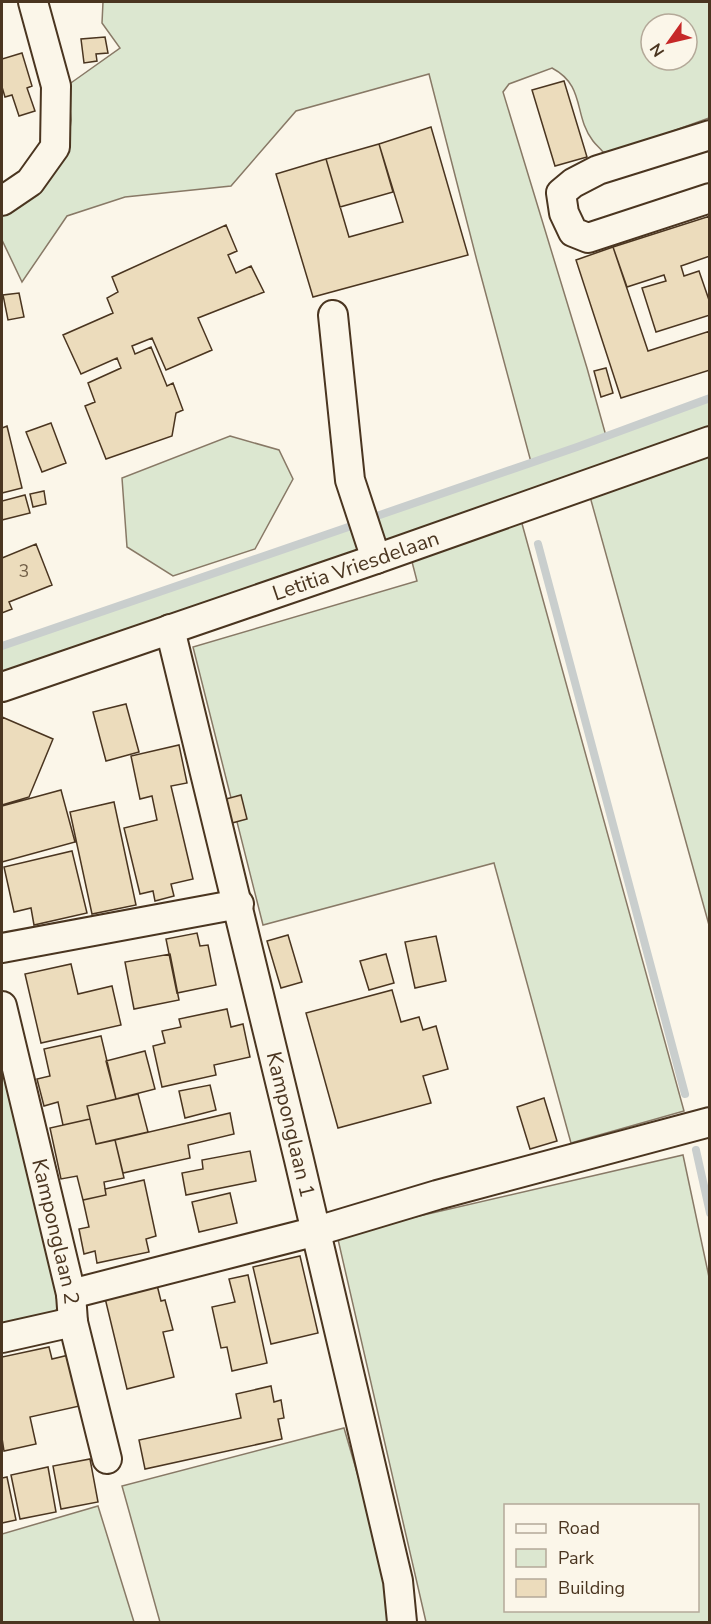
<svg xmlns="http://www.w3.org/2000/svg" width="711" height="1624" viewBox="0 0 711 1624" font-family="'Nunito Sans',sans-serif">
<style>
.green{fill:#dce7d0;stroke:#887966;stroke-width:1.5;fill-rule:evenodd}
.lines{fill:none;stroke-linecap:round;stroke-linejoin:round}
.stream{stroke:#c9cecd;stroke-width:8}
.building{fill:#ecdcbc;stroke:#4a3520;stroke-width:1.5}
.minor-casing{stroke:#4a3520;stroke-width:32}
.minor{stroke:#fbf6e9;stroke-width:28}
.labels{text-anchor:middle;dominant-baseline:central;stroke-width:4.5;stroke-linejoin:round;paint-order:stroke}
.number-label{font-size:18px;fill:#725f47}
.street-label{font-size:21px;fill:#4a3520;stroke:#fbf6e9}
</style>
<rect width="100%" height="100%" fill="#fbf6e9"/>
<path class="green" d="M103,2H709V118L618,151L603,152C600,148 596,145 593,141C573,115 586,86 552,68L509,84L503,92L587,368L606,436L709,400V430L390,541L378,539L371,518L531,462L477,261L429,74L296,111L231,186L125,197L67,216L22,282L2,240V214L68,147L71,120L68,85L120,48L102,23ZM651,24H687V60H651Z
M230,436L279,450L293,479L255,549L173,576L127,547L122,478Z
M709,451V925L589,493Z
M521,520L684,1111L571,1143L494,863L263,925L193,647L417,581L411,558Z
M357,524L359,538L357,550L345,559L2,677V646Z
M9,1065L62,1302L54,1313L2,1330V1067Z
M683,1155L709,1277V1622H426L337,1235ZM506,1506H698V1610H506Z
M344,1428L389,1582L395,1622H160L122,1486Z
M98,1506L134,1622H2V1534Z"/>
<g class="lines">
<path class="stream" d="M371,518L577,447L710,398
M538,544L685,1094
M2,646L357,524
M696,1150L710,1213"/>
</g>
<path class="building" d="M105,37L108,53L96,54L97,61L84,63L81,39Z
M22,53L32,86L27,88L35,111L19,116L12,95L5,97L2,87V59Z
M564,81L587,157L555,166L532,90Z
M431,127L468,255L313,297L276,174L326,159L349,237L403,222L379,144Z
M379,144L393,192L340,207L326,159Z
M710,216V256L681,266L684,276L699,271L710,303V315L656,332L642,288L666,281L664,275L627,287L613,247Z
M226,225L237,251L228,255L236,273L251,266L264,292L198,318L212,350L166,370L152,338L132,346L135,354L151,347L167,386L173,383L183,410L176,413L172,436L106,459L85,406L95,402L88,383L121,368L117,358L81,374L63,335L113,313L107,298L118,292L112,277Z
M613,247L648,351L710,331V370L621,398L576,260Z
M19,293L24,317L8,320L3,295Z
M606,368L613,393L601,397L594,371Z
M51,423L66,463L42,472L26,432Z
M7,426L22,488L2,493V428Z
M44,491L46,504L33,507L30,494Z
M25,495L30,513L2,520V501Z
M36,544L52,585L9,602L12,609L2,613V558Z
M126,704L139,752L106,761L93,712Z
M2,717L53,739L29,797L2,805Z
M179,745L187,783L171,786L193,879L171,884L174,896L155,901L153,891L140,894L124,828L157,820L152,796L140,799L131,756Z
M61,790L75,842L2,862V806Z
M241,795L247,819L232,823L226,799Z
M114,802L136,905L92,914L70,812Z
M72,851L87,913L34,925L31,908L14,912L4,867Z
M197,933L200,946L208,945L216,985L177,993L166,939Z
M288,935L302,982L281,988L267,941Z
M436,936L446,981L415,988L405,942Z
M170,954L179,1000L134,1009L125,962Z
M386,954L394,983L369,990L360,961Z
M71,964L78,994L112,986L121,1025L41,1043L25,974Z
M392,990L401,1022L419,1017L423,1030L436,1026L448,1069L423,1076L431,1103L338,1128L306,1013Z
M227,1009L231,1027L243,1024L250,1057L214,1065L216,1075L162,1087L153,1046L165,1043L162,1031L181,1027L179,1019Z
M101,1036L116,1099L87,1106L90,1119L63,1125L58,1102L44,1106L37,1079L50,1076L44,1049Z
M145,1051L155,1089L116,1099L106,1061Z
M210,1085L216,1110L185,1118L179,1091Z
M138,1094L148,1132L96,1144L87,1106Z
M544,1098L557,1141L530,1149L517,1107Z
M230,1113L234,1134L188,1145L190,1158L123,1173L115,1140Z
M90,1119L96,1144L115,1140L124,1178L104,1182L106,1195L83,1200L77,1176L61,1179L50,1128Z
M250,1151L256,1181L186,1195L182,1173L203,1169L202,1160Z
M144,1180L156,1236L146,1239L149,1252L97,1263L95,1251L84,1254L79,1229L89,1227L83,1200L106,1195L105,1189Z
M230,1193L237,1223L199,1232L192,1202Z
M300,1256L318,1333L271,1344L253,1267Z
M248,1275L267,1363L232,1371L227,1347L221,1348L212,1307L235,1302L229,1279Z
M157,1285L161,1301L165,1300L173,1330L163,1332L174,1377L127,1389L105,1298Z
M49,1347L52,1359L73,1354L84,1405L30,1417L36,1444L4,1451L2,1438V1357Z
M271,1386L274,1402L281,1400L284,1418L278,1419L282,1439L145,1469L139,1440L241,1418L236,1394Z
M90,1459L98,1502L61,1509L53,1466Z
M48,1467L56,1512L20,1519L11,1475Z
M7,1477L16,1520L2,1523V1478Z"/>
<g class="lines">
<g class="minor-casing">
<g id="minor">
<path d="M710,135L598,170L573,183L561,193L564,213L573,232L588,238L710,198"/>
<path d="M2,201L30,182L55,147L56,86L33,2"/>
<path d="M333,315L350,480L376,559"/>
<path id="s1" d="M170,629C249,946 324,1263 398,1581L402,1622"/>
<path id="s2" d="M2,687L376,559L710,441"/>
<path d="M2,948L239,904"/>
<path id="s3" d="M2,1006L71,1294L73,1322L107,1459"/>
<path d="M71,1294L317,1231L437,1195L710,1122"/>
<path d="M2,1338L73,1322"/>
</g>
</g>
<use href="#minor" class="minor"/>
</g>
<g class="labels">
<g class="number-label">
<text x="24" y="571">3</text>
</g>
<g class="street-label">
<text stroke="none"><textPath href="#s2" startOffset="374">Letitia Vriesdelaan</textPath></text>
<text stroke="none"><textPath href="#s1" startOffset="510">Kamponglaan 1</textPath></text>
<text stroke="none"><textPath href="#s3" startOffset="232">Kamponglaan 2</textPath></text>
</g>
</g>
<rect width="711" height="1624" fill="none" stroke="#4a3520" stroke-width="6"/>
<rect x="504" y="1504" width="195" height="108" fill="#fbf6e9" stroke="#b4a999" stroke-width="1.5"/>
<rect x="516" y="1524" width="30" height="9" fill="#fbf6e9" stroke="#b4a999" stroke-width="1.5"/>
<text x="558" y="1534" font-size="18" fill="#4a3520">Road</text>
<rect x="516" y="1549" width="30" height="18" fill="#dce7d0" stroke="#b4a999" stroke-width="1.5"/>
<text x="558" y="1564" font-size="18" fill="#4a3520">Park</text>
<rect x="516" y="1579" width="30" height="18" fill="#ecdcbc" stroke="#b4a999" stroke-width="1.5"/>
<text x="558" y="1594" font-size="18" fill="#4a3520">Building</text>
<g transform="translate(669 42) rotate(236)"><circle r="28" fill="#fbf6e9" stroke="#b4a999" stroke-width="1.5"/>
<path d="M0-4.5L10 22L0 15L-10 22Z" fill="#c62828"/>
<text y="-9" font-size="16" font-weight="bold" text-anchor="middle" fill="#4a3520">N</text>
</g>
</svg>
